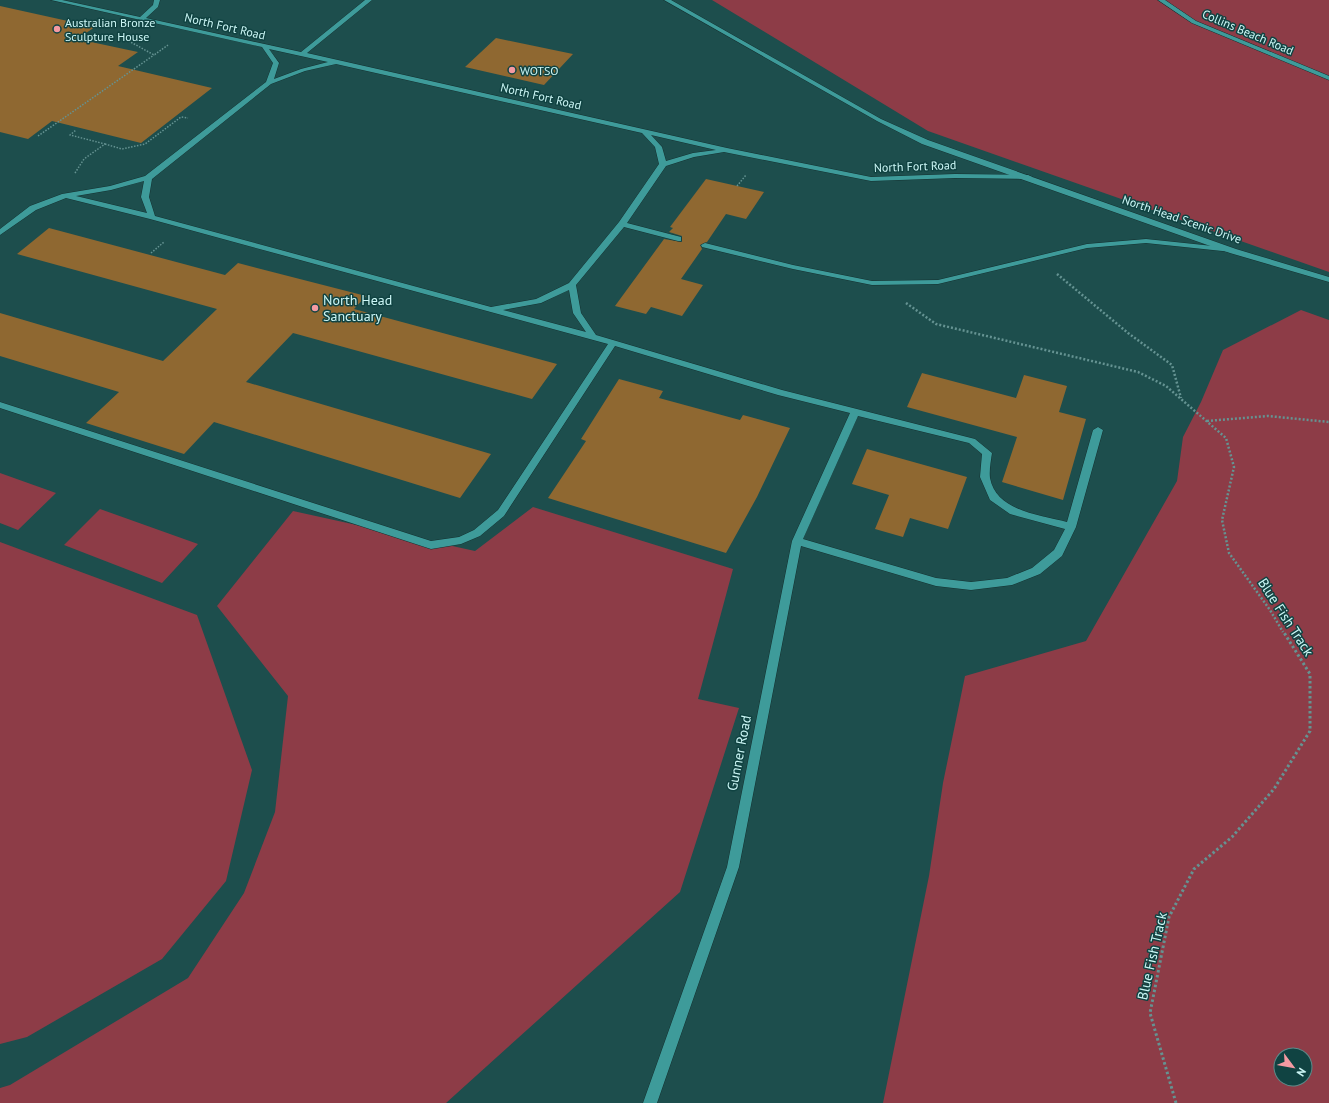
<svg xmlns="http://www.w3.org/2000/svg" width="1329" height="1103" viewBox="0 0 1329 1103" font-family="'PT Sans',sans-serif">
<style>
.green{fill:#8d3c47;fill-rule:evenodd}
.building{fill:#8f6831}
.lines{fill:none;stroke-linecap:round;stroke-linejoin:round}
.lane-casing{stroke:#143130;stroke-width:1}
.secondary-casing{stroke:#143130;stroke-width:1}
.path-far2{stroke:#659392;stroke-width:1.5;stroke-dasharray:1.5 1.5;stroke-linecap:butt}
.path-far1{stroke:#659392;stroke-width:2.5;stroke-dasharray:2 2;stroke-linecap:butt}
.path{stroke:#659392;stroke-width:3;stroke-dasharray:2.5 2.5;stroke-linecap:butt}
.lane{fill:#3e9b9a;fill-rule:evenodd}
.secondary{fill:#3e9b9a;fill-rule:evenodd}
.poi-dot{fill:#f49aa2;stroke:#104342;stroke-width:1.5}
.labels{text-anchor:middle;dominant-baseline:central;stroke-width:3;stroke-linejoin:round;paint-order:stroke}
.far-poi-label{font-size:12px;fill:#cdf7f6;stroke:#104342;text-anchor:start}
.far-street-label{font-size:12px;fill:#cdf7f6;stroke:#104342}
.poi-label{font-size:14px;fill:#cdf7f6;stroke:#104342;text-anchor:start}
.street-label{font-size:14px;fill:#cdf7f6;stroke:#104342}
</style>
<rect width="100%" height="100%" fill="#1d4e4d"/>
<path class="green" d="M712,0H1329V272L928,131Z
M1301,310L1329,320V1103H883L929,876L943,783L965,676L1086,641L1177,481L1183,437L1201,402L1223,350ZM1281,1055H1305V1079H1281Z
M0,473L56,493L18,530L0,523Z
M533,507L733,569L698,699L739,708L680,892L446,1103H0V1088L10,1085L188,978L244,893L275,812L288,696L217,606L293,511L475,551Z
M100,509L198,544L162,583L64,545Z
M0,542L197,615L252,770L226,881L162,959L27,1037L0,1044Z"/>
<path class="building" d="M0,6L95,27L77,39L138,52L118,66L212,88L141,143L52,121L28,139L0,132Z
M496,38L573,54L544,85L465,67Z
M706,179L764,192L746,219L726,214L707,242L700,245L702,249L681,279L703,285L682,316L651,307L646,314L615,306L664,239L682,242V236L669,232L673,228L670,227Z
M49,228L225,275L238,263L366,296L354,309L557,364L532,399L293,333L246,382L491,454L460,498L214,422L184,454L86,423L119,392L0,356V313L163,361L217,309L17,254Z
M922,373L1016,398L1024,375L1067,386L1059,412L1086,419L1063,500L1002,482L1017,437L907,407Z
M619,379L663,391L659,398L740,420L743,415L790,428L757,497L726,553L548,498L586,441L581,439Z
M867,449L967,477L948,529L910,518L903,537L875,529L889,495L852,484Z"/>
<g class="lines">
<g class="lane-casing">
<path id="lane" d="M51,0H62L140,17L153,5L154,0H160L158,7L146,18L301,52L365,0H372L307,53L727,148L871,177L955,174L1028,175L1032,177L1028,179L955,178L871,181L724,152L694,157L666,166L627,223L681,237V241H678L624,227L576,285L581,313L596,335L782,390L975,439L992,453C991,460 989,470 990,478C996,511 1040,515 1067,522L1093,430L1098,427L1103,430L1076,527L1062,556L1040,574L1012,585L971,590L936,586L801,546L739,867L657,1103H643L727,867L792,541L850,413L778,395L615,346L504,516L480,536L461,544L431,549L0,408V402L431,541L459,537L474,530L498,510L608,344L150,219L66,198L36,210L0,235V229L30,206L62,194L110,186L145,176L266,82L273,63L262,47ZM269,49L328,62L301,69L274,79L279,63ZM336,64L642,133L655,147L659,164L619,222L569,283L536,299L491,307L155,216L149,197L152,179L271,84L305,71ZM651,135L716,150L693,153L666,161L662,147ZM144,181L141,197L147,213L76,196L111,190ZM569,290L573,313L586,332L503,310L541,303ZM858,416L969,443L982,454L980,477L990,500L1010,514L1065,529L1054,550L1032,568L1007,578L971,582L936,578L803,539Z
M1158,0H1165L1196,21L1329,76V80L1192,23Z
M1146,239L1232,248L1236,250L1232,252L1146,243L1087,248L938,284L872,285L793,269L702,247L701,245L705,243L793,265L872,281L938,280L1087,244Z"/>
</g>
<g class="secondary-casing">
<path id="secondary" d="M664,0H671L881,119L928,140L1236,249L1329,277V282L1230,253L922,144L877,121Z"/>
</g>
<path class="path-far2" d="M118,35L154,55L168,45
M38,136L154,55
M105,144L122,149L145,144L181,117L188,118
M75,173L84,159L105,144L70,135L76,130
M737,186L746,175
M151,253L164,242"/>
<path class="path-far1" d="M1057,274L1128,333L1172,365L1181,398
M906,303L936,324L1138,372L1166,386L1226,438L1234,467L1222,520L1229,553L1270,610L1283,632
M1207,421L1268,416L1329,422"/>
<path class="path" d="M1176,1103L1150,1013L1169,917L1194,869L1232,837L1274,789L1310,731V674L1283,631"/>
<use href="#lane" class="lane"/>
<use href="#secondary" class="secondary"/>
</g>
<g class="poi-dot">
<circle cx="57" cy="29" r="4"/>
<circle cx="512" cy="70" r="4"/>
<circle cx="315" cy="308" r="4"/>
</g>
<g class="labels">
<g class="far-poi-label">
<text x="65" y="22">Australian Bronze<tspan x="65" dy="14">Sculpture House</tspan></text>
<text x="520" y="70">WOTSO</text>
</g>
<g class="far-street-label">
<text transform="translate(225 26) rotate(13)">North Fort Road</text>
<text transform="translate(1248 32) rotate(23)">Collins Beach Road</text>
<text transform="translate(541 96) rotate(13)">North Fort Road</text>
<text transform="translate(915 166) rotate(-2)">North Fort Road</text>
<text transform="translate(1182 219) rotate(19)">North Head Scenic Drive</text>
</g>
<g class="poi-label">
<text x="323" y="300">North Head<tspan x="323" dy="16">Sanctuary</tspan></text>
</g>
<g class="street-label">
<text transform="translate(1286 617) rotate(57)">Blue Fish Track</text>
<text transform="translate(739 753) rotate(-79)">Gunner Road</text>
<text transform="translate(1152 956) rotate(-77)">Blue Fish Track</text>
</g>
</g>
<g transform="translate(1293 1067) rotate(122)"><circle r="19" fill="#104342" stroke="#5c8b8a"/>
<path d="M0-3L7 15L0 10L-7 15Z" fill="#f49aa2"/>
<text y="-6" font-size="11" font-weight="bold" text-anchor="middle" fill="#cdf7f6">N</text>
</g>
</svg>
